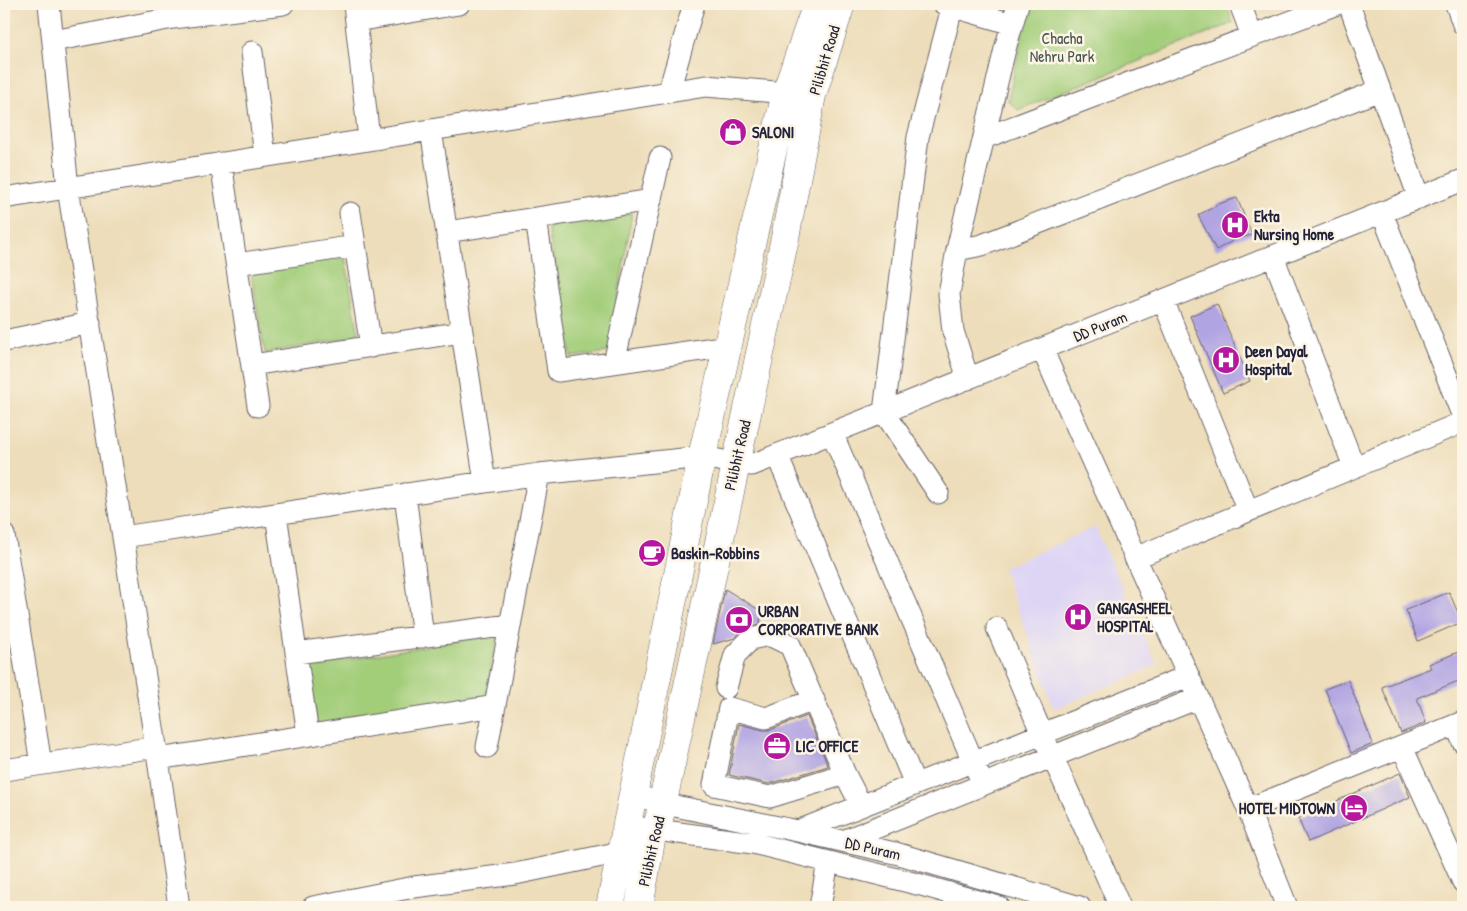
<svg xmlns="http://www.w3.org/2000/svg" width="1467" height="911" viewBox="0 0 1467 911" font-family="'Patrick Hand',sans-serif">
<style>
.built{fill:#ded5f5}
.green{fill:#a2cd79;stroke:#62785a}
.building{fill:#b1a4e3}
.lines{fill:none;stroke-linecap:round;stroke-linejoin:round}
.minor-casing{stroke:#696367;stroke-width:23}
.highway-casing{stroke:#696367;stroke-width:29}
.minor{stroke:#fff;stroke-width:21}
.highway{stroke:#fff;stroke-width:28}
.labels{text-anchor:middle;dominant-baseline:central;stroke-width:5;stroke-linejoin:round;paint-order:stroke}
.park-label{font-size:16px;fill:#48554e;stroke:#fcf5e5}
.street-label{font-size:16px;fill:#22223b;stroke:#fcf5e5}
.poi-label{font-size:16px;font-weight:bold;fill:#22223b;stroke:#fcf5e5;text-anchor:start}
</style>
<rect width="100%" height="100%" fill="#fcf5e5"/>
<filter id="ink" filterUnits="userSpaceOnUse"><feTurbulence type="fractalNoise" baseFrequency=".02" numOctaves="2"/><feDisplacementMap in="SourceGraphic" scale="10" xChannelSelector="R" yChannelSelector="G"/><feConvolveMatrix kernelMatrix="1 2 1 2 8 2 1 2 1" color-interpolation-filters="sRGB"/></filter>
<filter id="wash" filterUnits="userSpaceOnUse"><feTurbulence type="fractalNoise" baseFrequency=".0096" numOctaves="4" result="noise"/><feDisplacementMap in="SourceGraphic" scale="20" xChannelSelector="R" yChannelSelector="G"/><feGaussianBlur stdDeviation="1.12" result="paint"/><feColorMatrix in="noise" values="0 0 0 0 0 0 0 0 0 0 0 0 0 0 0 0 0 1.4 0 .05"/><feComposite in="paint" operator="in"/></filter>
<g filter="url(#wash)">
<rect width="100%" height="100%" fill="#edddba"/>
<path class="built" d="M1095,527L1157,665L1054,709L1003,568Z"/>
<path class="green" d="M1031,4H1226L1233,23L1018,110L1008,101L1023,30Z
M632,213L609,352L571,357L547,224Z
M345,257L359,336L265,353L251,274Z
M498,634L486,699L317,725L307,666Z"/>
<g id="blocks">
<path class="building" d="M1237,198L1252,235L1236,239L1216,250L1198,215L1216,206L1215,205Z
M1217,304L1250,381L1223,393L1190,316Z
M725,589L761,611L760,624L748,627L742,630L735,638L713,644Z
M1449,592L1462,622L1418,641L1406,610Z
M1463,650V679L1417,698L1426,723L1401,733L1382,687L1431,668L1429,664Z
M1348,680L1373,744L1351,753L1325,689Z
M807,716L828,766L769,784L729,775L739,724L763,730H770Z
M1400,773L1410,797L1308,842L1298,818Z"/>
</g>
</g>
<g filter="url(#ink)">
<use href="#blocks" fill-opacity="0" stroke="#696367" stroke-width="1"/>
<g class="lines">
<g class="minor-casing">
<path id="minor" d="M49,4L68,188L158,759L179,907
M354,4L369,139
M944,4L1012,24
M1240,4L1252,36
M1349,4L1419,198
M1456,4L1463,24
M356,21L459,4
M53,41L173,18L283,4
M252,52L265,156
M669,91L694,4
M431,130L485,482
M984,138L1337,4
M221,163L258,406
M4,198L706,86L799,94
M350,213L371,347
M1382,213L1463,417
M536,218L558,371L728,346
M447,232L651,200
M957,250L982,245L1380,90
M1273,256L1354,467
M237,264L355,246
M1163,300L1248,511
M4,341L90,323
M1042,349L1248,809L1287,907
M614,363L660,158
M252,365L462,332
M968,379L953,331L949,294L957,250L1005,49L1018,4
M832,433L978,773
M777,455L915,784
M938,493L884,412L918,137L953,4
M405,494L423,637
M276,514L308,735
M4,535L41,764
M123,537L539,474L702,457L735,463L752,465L1463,180
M1135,558L1463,422
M997,628L1042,734L1103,868L1120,907
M296,653L510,625
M726,688L735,655L751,639L769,635L790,645L845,774L861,805
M814,700L766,718L729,708L714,785L770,797L845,774
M1456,725L1463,742
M487,747L539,474
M1402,747L1463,882
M158,759L495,706
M4,770L156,747
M633,795L675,806L798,831L899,854L1080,907
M1248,809L1463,722
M627,826L753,843L921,885L999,907
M798,831L1188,676
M843,841L1198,698
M313,907L414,887L515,874L621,852L633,855
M820,907L828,862"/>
</g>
<g class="highway-casing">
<path id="highway" d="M610,907L702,457L786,93L817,4
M639,907L652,835L656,830L660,815L785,238L812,95L841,4"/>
</g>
<use href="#minor" class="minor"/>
<use href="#highway" class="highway"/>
</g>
</g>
<defs>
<g id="shop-disc" transform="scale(1.4375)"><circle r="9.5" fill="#b5179e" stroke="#fcf5e5"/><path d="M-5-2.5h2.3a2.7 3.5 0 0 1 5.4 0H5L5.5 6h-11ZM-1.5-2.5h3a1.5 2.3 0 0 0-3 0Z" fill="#fff"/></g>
<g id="hospital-disc" transform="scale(1.4375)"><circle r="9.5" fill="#b5179e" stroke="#fcf5e5"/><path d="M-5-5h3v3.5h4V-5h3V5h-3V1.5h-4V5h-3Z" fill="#fff"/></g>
<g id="cafe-disc" transform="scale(1.4375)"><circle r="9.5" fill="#b5179e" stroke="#fcf5e5"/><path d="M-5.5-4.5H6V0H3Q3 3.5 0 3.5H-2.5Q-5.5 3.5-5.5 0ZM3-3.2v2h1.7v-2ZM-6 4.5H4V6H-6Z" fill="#fff"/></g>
<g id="bank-disc" transform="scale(1.4375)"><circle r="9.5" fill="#b5179e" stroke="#fcf5e5"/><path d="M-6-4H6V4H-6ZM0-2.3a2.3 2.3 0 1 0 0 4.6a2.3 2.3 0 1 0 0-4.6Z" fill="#fff"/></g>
<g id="office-disc" transform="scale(1.4375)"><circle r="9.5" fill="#b5179e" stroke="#fcf5e5"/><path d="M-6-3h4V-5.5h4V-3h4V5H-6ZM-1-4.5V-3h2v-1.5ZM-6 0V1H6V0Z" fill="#fff"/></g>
<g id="hotel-disc" transform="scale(1.4375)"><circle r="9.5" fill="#b5179e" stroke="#fcf5e5"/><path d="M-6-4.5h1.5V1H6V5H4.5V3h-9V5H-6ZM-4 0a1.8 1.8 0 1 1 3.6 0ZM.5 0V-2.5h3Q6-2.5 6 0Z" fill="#fff"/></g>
</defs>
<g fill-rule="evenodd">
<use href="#shop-disc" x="733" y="132"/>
<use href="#hospital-disc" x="1235" y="225"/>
<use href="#hospital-disc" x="1226" y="360"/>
<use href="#cafe-disc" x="652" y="553"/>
<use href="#hospital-disc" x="1078" y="617"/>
<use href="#bank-disc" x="739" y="620"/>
<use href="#office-disc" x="777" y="746"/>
<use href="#hotel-disc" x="1354" y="808"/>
</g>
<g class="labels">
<g class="park-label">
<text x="1062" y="38">Chacha<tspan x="1062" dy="18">Nehru Park</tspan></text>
</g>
<g class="street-label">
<text transform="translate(824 60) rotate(-73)">Pilibhit Road</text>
<text transform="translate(1100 326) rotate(-22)">DD Puram</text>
<text transform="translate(737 455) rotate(-77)">Pilibhit Road</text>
<text transform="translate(873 848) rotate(13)">DD Puram</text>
<text transform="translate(651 851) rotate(-77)">Pilibhit Road</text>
</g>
<g class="poi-label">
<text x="752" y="132">SALONI</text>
<text x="1254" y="216">Ekta<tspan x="1254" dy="18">Nursing Home</tspan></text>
<text x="1245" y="351">Deen Dayal<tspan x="1245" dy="18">Hospital</tspan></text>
<text x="671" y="553">Baskin-Robbins</text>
<text x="1097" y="608">GANGASHEEL<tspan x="1097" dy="18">HOSPITAL</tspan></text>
<text x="758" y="611">URBAN<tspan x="758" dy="18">CORPORATIVE BANK</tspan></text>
<text x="796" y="746">LIC OFFICE</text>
<text x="1335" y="808" text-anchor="end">HOTEL MIDTOWN</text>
</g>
</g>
<rect width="1467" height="911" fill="none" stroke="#fcf5e5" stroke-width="20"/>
</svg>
